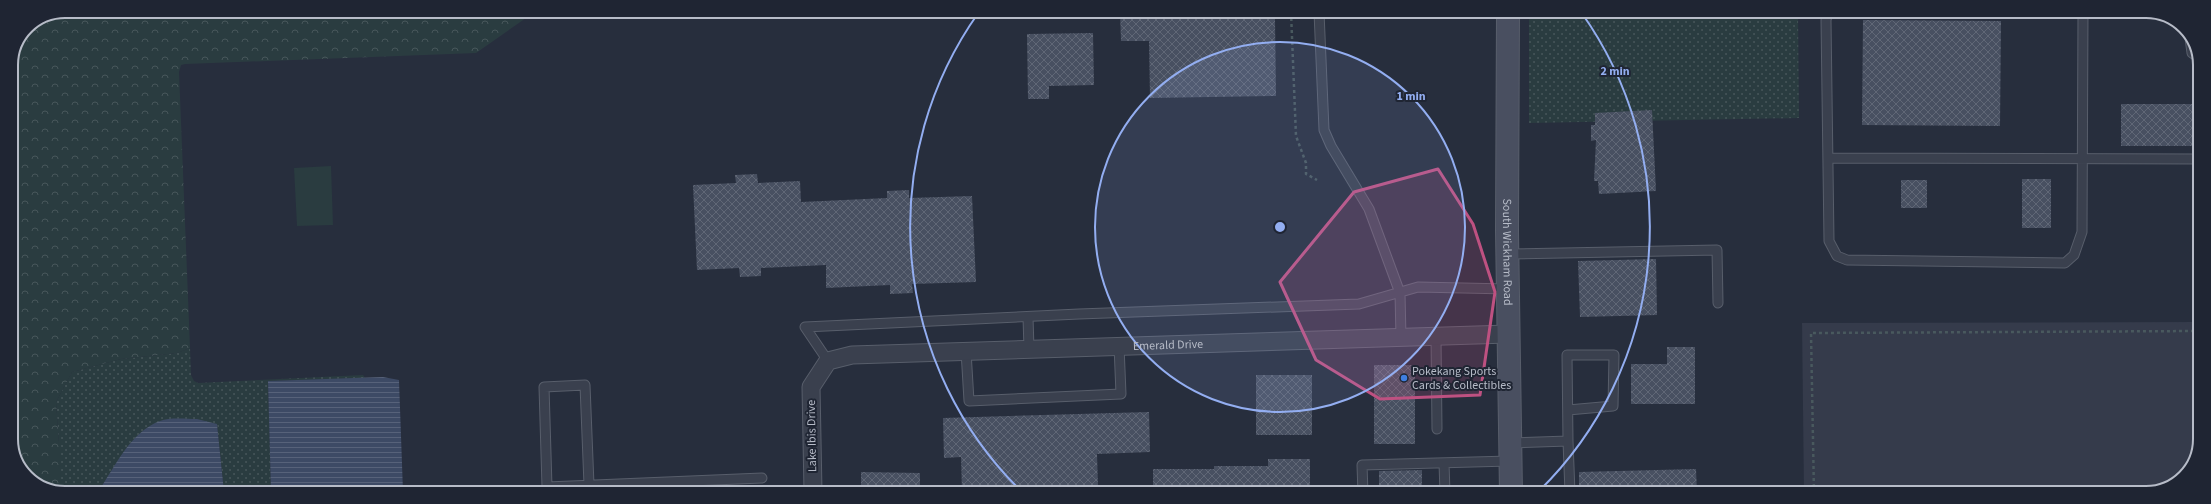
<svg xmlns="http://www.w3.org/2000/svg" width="2211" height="504" viewBox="0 0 2211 504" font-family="'Source Sans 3',sans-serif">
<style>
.airport{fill:#353b4b}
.grass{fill:url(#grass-dots)}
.forest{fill:url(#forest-crowns)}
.pitch{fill:#2a3c40}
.water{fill:url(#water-rules)}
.building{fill:url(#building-cross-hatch)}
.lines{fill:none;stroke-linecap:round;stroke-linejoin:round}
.lane-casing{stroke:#585e6b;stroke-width:11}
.street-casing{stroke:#585e6b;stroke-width:19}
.secondary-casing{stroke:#585e6b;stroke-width:24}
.path{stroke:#49595e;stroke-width:2.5;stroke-dasharray:3 3;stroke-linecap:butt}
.lane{stroke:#3a404e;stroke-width:9}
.street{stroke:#3a404e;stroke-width:17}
.secondary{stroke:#494f60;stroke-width:22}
.marked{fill:#be5181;fill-opacity:0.2;stroke:#be5181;stroke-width:3;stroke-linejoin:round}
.ring{fill:none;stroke:#93aef1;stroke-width:2}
.shop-dot{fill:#3f7fe0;stroke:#1f2533;stroke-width:1.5}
.labels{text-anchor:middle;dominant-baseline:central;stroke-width:4;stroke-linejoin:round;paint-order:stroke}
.street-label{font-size:12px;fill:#b7bcc8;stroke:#1f2533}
.poi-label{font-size:12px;fill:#b7bcc8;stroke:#1f2533;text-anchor:start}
.rim{fill:none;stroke:#b7bcc8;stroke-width:2}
.centre{fill:#93aef1;stroke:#1f2533;stroke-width:2}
.ring-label{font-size:12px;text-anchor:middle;font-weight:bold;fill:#93aef1;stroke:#1f2533;stroke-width:4;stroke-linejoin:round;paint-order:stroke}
</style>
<defs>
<pattern id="grass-dots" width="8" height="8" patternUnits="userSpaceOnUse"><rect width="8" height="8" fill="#2a3c40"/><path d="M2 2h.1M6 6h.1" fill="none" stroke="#47565a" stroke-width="1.8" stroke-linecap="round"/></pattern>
<pattern id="forest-crowns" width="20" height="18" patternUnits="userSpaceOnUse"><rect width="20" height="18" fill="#2a3c40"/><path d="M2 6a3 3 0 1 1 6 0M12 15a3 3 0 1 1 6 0" fill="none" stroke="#47565a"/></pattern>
<pattern id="water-rules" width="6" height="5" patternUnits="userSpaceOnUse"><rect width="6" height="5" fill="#3d4a65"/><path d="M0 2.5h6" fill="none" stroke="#57627a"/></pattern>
<pattern id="building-cross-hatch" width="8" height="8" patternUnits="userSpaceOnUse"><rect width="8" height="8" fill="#485061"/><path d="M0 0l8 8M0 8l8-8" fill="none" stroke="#606776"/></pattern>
</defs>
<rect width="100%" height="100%" fill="#272e3d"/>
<path class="airport" d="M2199,322V450L2179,482L2146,493H1804L1802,323Z"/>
<path class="grass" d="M1529,12H1798L1799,118L1529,123Z
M190,348L191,375L194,381L198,383L363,375L365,378L268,381L271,492H224L217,424L127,448L98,492H59V444L56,402L72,372L121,359L177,353Z"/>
<path class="forest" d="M65,11H536L476,53L185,64L181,65L179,72L190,348L177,353L121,359L72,372L56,402L59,444V492H54L25,475L11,446V65L27,27Z"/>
<path class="pitch" d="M331,166L333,225L297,226L294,168Z"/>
<path class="water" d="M383,377L399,380L403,492H271L268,381Z
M197,419L217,424L224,492H98C115,467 130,432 160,421C170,417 186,419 197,419Z"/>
<path class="building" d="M1120,12H1266V19H1275L1276,96L1150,98L1149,41H1121Z
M1863,20L2001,21L2000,126L1862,125Z
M1093,33L1094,85L1049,86V99H1028L1027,34Z
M2121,104H2200V146H2121Z
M1652,110L1656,191L1599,194L1598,181H1594L1596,140L1591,141V125H1595V113Z
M757,174L758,183L800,181L801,202L887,198V191L909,190V198L972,196L976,282L912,284L913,293L890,294V285L826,288V265L761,268V276L740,277L739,268L697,270L693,185L736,183L735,175Z
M2022,179H2051V228H2022Z
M1901,180H1927V208H1901Z
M1656,259L1657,315L1580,317L1578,261Z
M1667,347H1695V404H1631V364H1667Z
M1374,365H1415V444H1374Z
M1256,375H1312V435H1256Z
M1149,412L1150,452L1097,454L1098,486L988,489V492H962L961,457L944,458L943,418Z
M1268,459H1310V493L1153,492V469H1214V466H1268Z
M1696,469L1697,493H1579V472Z
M1422,470V493H1379V471Z
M861,472L920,473V492H861Z"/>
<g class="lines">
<g class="lane-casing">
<path id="lane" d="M1319,12L1324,130L1331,146L1369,209L1400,293L1401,338
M1828,12L1826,20L1829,241L1837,256L1847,260L2065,263L2074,255L2082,232L2083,12
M2190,38L2192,53L2198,57
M1828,158L2200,159
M1507,254L1717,250L1718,303
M1028,317L1029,349
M1436,337L1437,429
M966,351L969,401L1121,394L1119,346
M828,361L805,327L1079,314L1359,304L1418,287L1508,289
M1568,441L1570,493
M1510,443L1568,441L1567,355H1614L1613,406L1568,410
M1444,463L1445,493
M589,485L585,385L544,387L547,487L762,478
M1363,493L1362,465L1510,461"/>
</g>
<g class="street-casing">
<g id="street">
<path id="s1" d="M813,492L811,387L828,361L852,355L1508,334"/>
</g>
</g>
<g class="secondary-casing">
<g id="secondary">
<path id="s2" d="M1508,12L1507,231L1511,493"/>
</g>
</g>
<path class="path" d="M1291,12L1296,136L1306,163V174L1317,180
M1814,493L1811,333L2199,331"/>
<use href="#lane" class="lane"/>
<use href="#street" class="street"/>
<use href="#secondary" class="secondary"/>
</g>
<path class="marked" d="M1438,169L1473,224L1495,292L1480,395L1380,399L1316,360L1280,282L1354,192Z"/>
<circle cx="1280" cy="227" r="185" fill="#93aef1" fill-opacity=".12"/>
<g class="ring">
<circle cx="1280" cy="227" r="185"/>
<path d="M1021 491A370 370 0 0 1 979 12M1581 12A370 370 0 0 1 1539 491"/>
</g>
<circle class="shop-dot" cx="1404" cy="378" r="4"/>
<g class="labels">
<g class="street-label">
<text stroke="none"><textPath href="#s2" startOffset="240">South Wickham Road</textPath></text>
<text stroke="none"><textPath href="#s1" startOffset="477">Emerald Drive</textPath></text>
<text transform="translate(812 436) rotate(-91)">Lake Ibis Drive</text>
</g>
<g class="poi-label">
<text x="1412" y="371">Pokekang Sports<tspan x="1412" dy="14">Cards &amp; Collectibles</tspan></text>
</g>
</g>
<path d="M0 0H2211V504H0ZM65 18H2146A47 47 0 0 1 2193 65V439A47 47 0 0 1 2146 486H65A47 47 0 0 1 18 439V65A47 47 0 0 1 65 18Z" fill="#1f2533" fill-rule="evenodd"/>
<path class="rim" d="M65 18H2146A47 47 0 0 1 2193 65V439A47 47 0 0 1 2146 486H65A47 47 0 0 1 18 439V65A47 47 0 0 1 65 18Z"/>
<circle cx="1280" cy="227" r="6" class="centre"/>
<g class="ring-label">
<text x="1615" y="75">2 min</text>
<text x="1411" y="100">1 min</text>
</g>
</svg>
